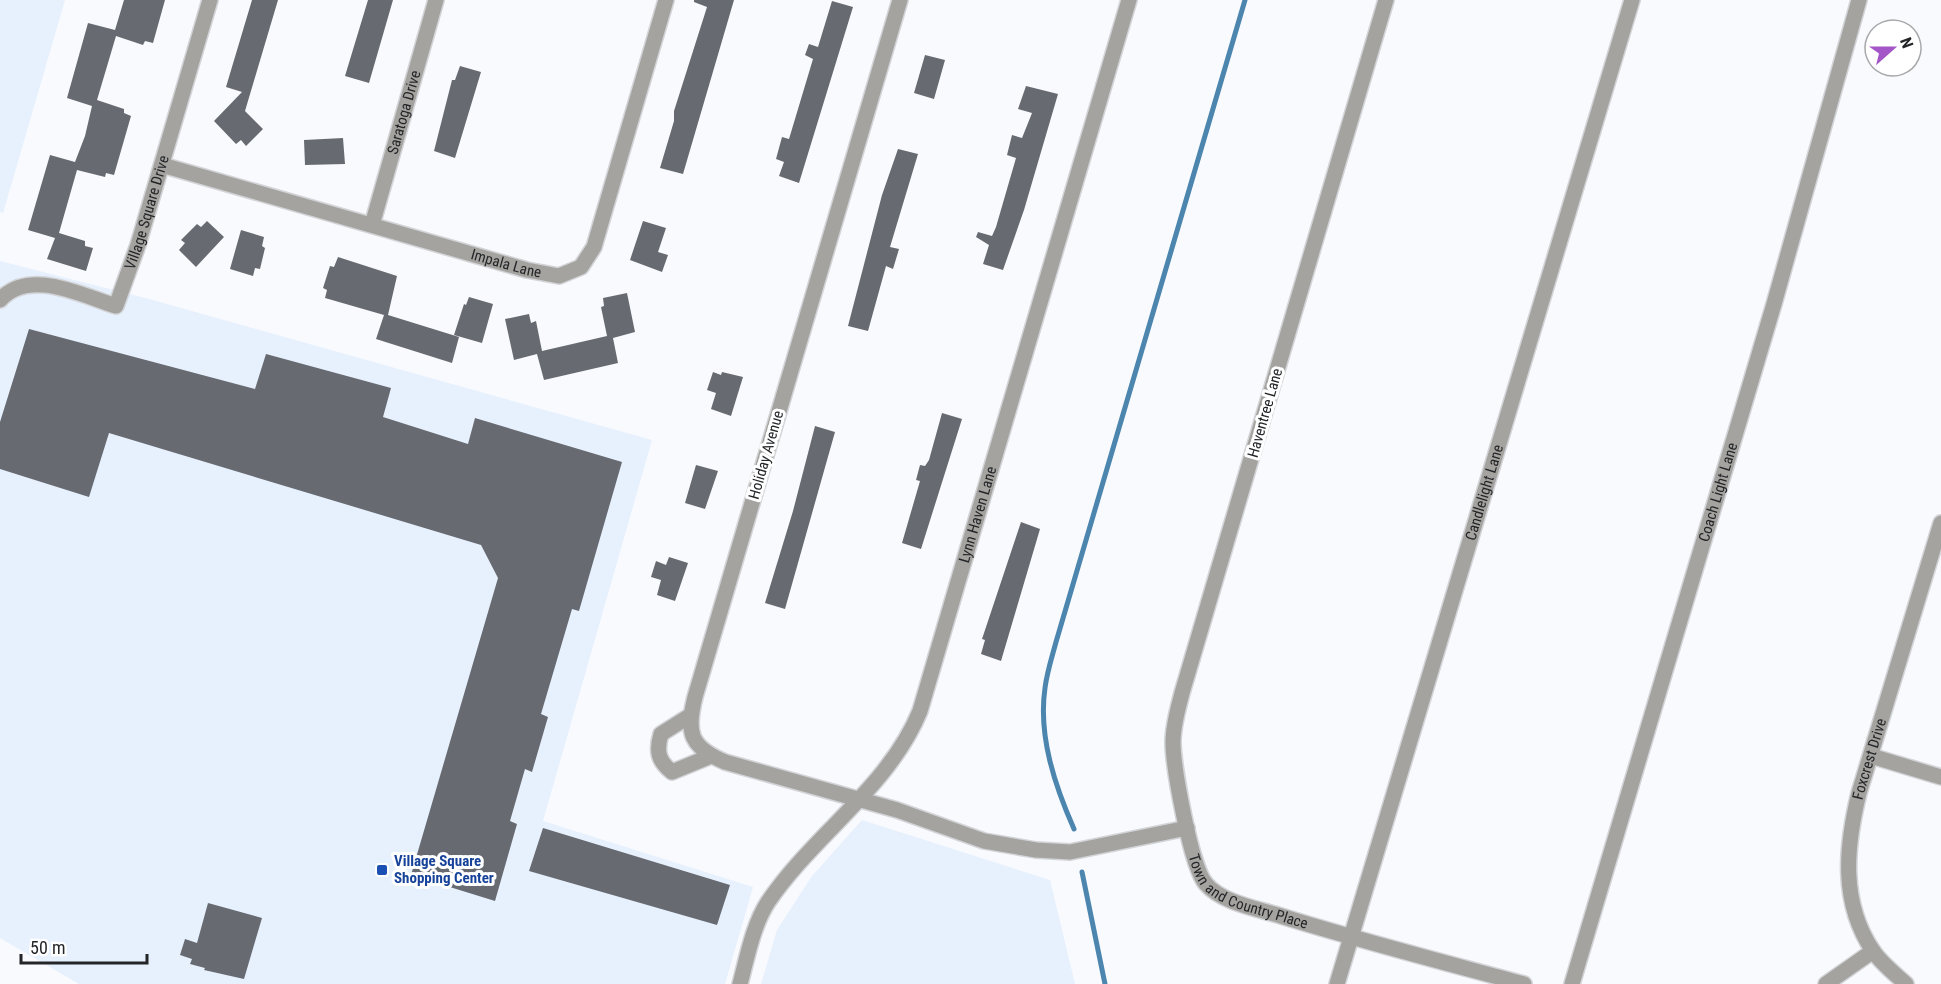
<svg xmlns="http://www.w3.org/2000/svg" width="1941" height="984" viewBox="0 0 1941 984" font-family="'Roboto Condensed',sans-serif">
<style>
.built{fill:#e7f0fd}
.lines{fill:none;stroke-linecap:round;stroke-linejoin:round}
.stream{stroke:#4c85ad;stroke-width:5}
.building{fill:#676b71}
.minor-casing{stroke:#d2d4d7;stroke-width:18}
.minor{stroke:#a5a3a0;stroke-width:15}
.transit-dot{fill:#1a4fb4;stroke:#fff;stroke-width:2}
.labels{text-anchor:middle;dominant-baseline:central;stroke-width:6;stroke-linejoin:round;paint-order:stroke}
.street-label{font-size:15px;fill:#232527;stroke:#fff}
.transit-label{font-size:15px;font-weight:bold;fill:#164399;stroke:#fff;text-anchor:start}
</style>
<rect width="100%" height="100%" fill="#f8fafe"/>
<path class="built" d="M0,0H65L3,213L0,212Z
M0,261L149,299L652,440L543,821L753,887L725,984H79L0,938Z
M862,820L1050,880L1075,984H761L777,930L812,876Z"/>
<g class="lines">
<path class="stream" d="M1074,829C1055,786 1038,736 1045,688C1047,672 1052,657 1056,642L1245,0
M1082,872L1105,984"/>
</g>
<path class="building" d="M124,0H165L153,43L145,41L143,45L116,36L97,100L124,109V113L131,116L114,175L106,173L105,177L77,170L59,233L85,241V246L93,248L86,271L47,259L55,238L28,230L50,155L75,162L85,136L92,106L67,98L88,23L115,30Z
M252,0H278L245,111L263,129L246,146L241,140L236,144L214,121L242,92L226,87Z
M368,0H393L369,83L345,76Z
M694,0H734L683,174L660,168L674,121V111L707,7L694,2Z
M832,1L853,7L799,183L779,176L784,162L776,159L782,137L789,139L813,59L805,55L809,44L818,47Z
M925,55L945,60L934,99L914,93Z
M460,66L481,72L455,158L434,151L452,80H455Z
M1026,86L1058,94L1024,210L1003,270L983,264L989,245L976,237L978,232L992,236L996,227L1016,158L1007,155L1012,135L1022,138L1032,113L1018,109Z
M343,138L345,164L305,165L304,140Z
M898,149L918,154L890,247L899,249L893,269L886,266L868,331L848,326L882,195Z
M207,221L224,237L196,267L179,250L185,243L181,240L197,224L201,227Z
M643,221L666,228L658,252L668,255L662,272L630,260Z
M241,230L264,237L262,246L265,248L260,269L255,268L253,276L230,269Z
M338,257L397,276L388,315L459,337L452,363L376,339L384,315L325,298L327,290L323,288L330,266L334,267Z
M627,293L635,332L613,338L618,363L544,380L537,354L514,360L505,319L529,314L531,323L536,321L542,351L607,336L601,307L604,306L603,298Z
M469,297L493,304L482,343L454,335L464,304L466,305Z
M29,329L255,389L266,354L391,388L383,417L468,444L475,418L622,462L579,611L572,609L541,714L548,717L532,772L525,769L510,821L517,824L495,901L411,875L498,578L481,545L109,433L89,497L0,469V422Z
M713,372L721,375L722,372L743,377L731,416L711,409L716,393L707,390Z
M942,413L962,419L921,549L902,543L920,481L916,480L920,465L925,466L929,460Z
M815,426L835,432L785,609L765,603L793,511Z
M696,465L718,471L705,509L685,503Z
M1021,522L1040,529L1001,661L981,654L985,640L982,639Z
M669,557L688,563L675,601L657,595L661,580L651,577L656,561L666,565Z
M543,828L730,885L717,925L529,871Z
M208,903L262,918L244,979L204,970L205,968L190,964L192,959L180,955L185,939L197,943Z"/>
<g class="lines">
<g class="minor-casing">
<g id="minor">
<path d="M900,0L695,697C686,733 690,747 725,762L897,810L984,841L1036,850L1070,852L1187,828"/>
<path id="s1" d="M1386,0L1182,693C1178,709 1173,725 1173,742C1173,766 1191,868 1206,884C1222,903 1259,909 1281,916C1361,941 1443,962 1524,984"/>
<path id="s2" d="M162,165L527,270L559,276L581,267L594,247L666,0"/>
<path id="s3" d="M372,225L436,0"/>
<path id="s4" d="M0,300C29,267 83,296 116,306L138,245L210,0"/>
<path d="M691,715L661,734C656,751 658,761 672,772L711,756"/>
<path d="M1871,756L1941,777"/>
<path id="s5" d="M740,984C747,958 753,925 768,902C814,834 889,787 920,711L1129,0"/>
<path id="s6" d="M1337,984L1632,0"/>
<path id="s7" d="M1572,984L1774,304L1859,0"/>
<path d="M1826,984L1873,951"/>
<path id="s8" d="M1906,984C1895,974 1881,963 1873,951C1840,902 1846,846 1859,793L1941,523"/>
</g>
</g>
<use href="#minor" class="minor"/>
</g>
<rect class="transit-dot" x="376" y="864" width="12" height="12" rx="3"/>
<g class="labels">
<g class="street-label">
<text stroke="none"><textPath href="#s3" startOffset="117">Saratoga Drive</textPath></text>
<text stroke="none"><textPath href="#s4" startOffset="222">Village Square Drive</textPath></text>
<text stroke="none"><textPath href="#s2" startOffset="358">Impala Lane</textPath></text>
<text transform="translate(1265 413) rotate(-74)">Haventree Lane</text>
<text transform="translate(766 455) rotate(-74)">Holiday Avenue</text>
<text stroke="none"><textPath href="#s6" startOffset="513">Candlelight Lane</textPath></text>
<text stroke="none"><textPath href="#s7" startOffset="513">Coach Light Lane</textPath></text>
<text stroke="none"><textPath href="#s5" startOffset="537">Lynn Haven Lane</textPath></text>
<text stroke="none"><textPath href="#s8" startOffset="246">Foxcrest Drive</textPath></text>
<text stroke="none"><textPath href="#s1" startOffset="958">Town and Country Place</textPath></text>
</g>
<g class="transit-label">
<text x="394" y="861">Village Square<tspan x="394" dy="17">Shopping Center</tspan></text>
</g>
</g>
<g transform="translate(1893 48) rotate(69)"><circle r="28" fill="#ffffff" stroke="#a7a8a9" stroke-width="1.5"/>
<path d="M0-4.5L10 22L0 15L-10 22Z" fill="#a455c7"/>
<text y="-9" font-size="16" font-weight="bold" text-anchor="middle" fill="#232527">N</text>
</g>
<path d="M21 954v9h126v-9" fill="none" stroke="#232527" stroke-width="3"/>
<text x="30" y="954" font-size="18" fill="#232527" stroke="#ffffff" stroke-width="4.5" paint-order="stroke">50 m</text>
</svg>
